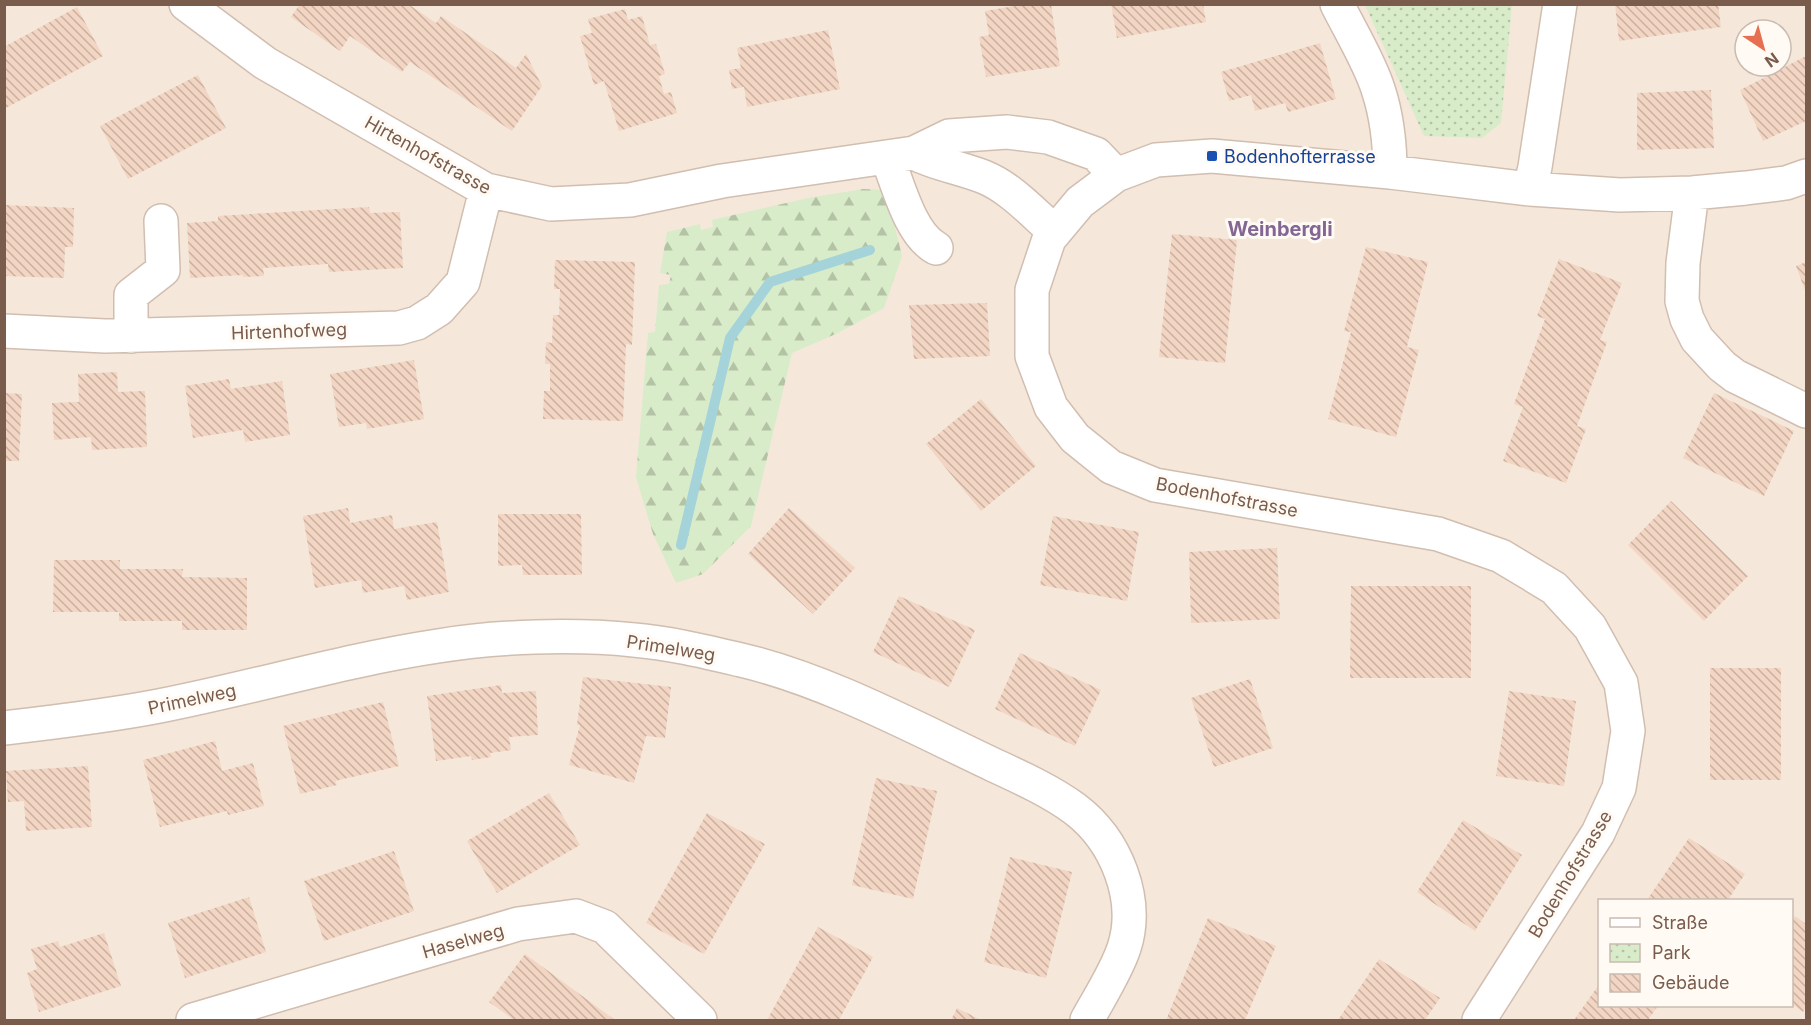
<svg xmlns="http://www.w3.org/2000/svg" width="1811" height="1025" viewBox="0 0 1811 1025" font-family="Inter,sans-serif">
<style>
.residential{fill:#f5e8da;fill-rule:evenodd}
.forest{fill:url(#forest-firs)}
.park{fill:url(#park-dots)}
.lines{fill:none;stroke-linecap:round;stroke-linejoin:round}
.stream{stroke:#a5d3da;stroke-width:10}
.building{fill:url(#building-back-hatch)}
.minor-casing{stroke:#d1beb0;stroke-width:36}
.minor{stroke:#fff;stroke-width:33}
.transit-dot{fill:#1a4fb4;stroke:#fffaf3;stroke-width:2}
.labels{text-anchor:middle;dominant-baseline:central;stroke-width:6;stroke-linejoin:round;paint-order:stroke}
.street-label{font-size:18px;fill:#7a5c4d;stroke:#fffaf3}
.transit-label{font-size:18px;fill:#164399;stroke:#fffaf3;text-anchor:start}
.neighbourhood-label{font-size:20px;font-weight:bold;fill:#846695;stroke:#fffaf3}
</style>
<defs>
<pattern id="forest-firs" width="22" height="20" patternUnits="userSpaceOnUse" patternTransform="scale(1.5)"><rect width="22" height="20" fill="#d8ecc9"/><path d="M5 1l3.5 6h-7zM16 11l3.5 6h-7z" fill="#b4c2a5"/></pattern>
<pattern id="park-dots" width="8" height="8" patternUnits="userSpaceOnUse" patternTransform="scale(1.5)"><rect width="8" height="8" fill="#d8ecc9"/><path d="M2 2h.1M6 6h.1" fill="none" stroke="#b4c2a5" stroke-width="1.8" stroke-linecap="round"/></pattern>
<pattern id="building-back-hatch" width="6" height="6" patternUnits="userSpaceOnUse" patternTransform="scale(1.5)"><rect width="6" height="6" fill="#f3d5c3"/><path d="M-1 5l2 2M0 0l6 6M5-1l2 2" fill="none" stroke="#cab0a1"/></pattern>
</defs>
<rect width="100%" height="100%" fill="#fdf6ec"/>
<path class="residential" d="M5,5H1806V1020H5ZM1745,30H1781V66H1745ZM1600,900H1792V1006H1600Z"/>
<path class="forest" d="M863,189L886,190L902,256L884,308L838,333L792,353L751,526L703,574L676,583L653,534L636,477L648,333L655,332L659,285L669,284L671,275L660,273L667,232L700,224L701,230L713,227L712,220L808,198Z"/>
<path class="park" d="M1365,5H1512L1501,123L1482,138L1424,136Z"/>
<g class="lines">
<path class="stream" d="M681,545L730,338L770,282L870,250"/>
</g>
<path class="building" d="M300,4H408L436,23L441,16L516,68L526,54L542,86L512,131L410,62L402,72L350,36L340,51L291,17Z
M1027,4H1051L1060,66L986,77L979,37L989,35L985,11Z
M1111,4H1203L1206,22L1117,38Z
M1615,4H1718L1721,27L1619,41Z
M77,7L103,56L4,109V47Z
M625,9L628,20L642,16L650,45L656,44L665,74L659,76L664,94L671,92L677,113L619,131L604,81L594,85L580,36L592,33L588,19Z
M828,30L840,89L747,107L744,87L732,89L729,70L741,68L737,48Z
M1320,43L1336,99L1288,112L1285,103L1255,111L1251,95L1229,101L1221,72Z
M1806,56V121L1763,141L1740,90Z
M198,75L226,128L128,179L100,126Z
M1711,90L1714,148L1637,150V93Z
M4,205L74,208L73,247H65L64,278L4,276Z
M369,207L370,213L400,212L403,268L329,272L328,264L263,268L264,276L243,277V275L190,278L187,223L218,221V216Z
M1172,234L1237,240L1225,363L1159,357Z
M1366,247L1428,262L1407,347L1419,350L1396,437L1328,419L1351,332L1344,331Z
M1559,259L1622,283L1600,340L1607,342L1577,426L1586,429L1566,483L1503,461L1523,407L1514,404L1545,319L1537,316Z
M555,260L635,262L632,345L626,344L623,421L543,419L544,391H550V364H545L546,342L552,343L553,315H559L560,289H554Z
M1806,262V293L1796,266Z
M987,303L990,356L914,359L909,305Z
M414,360L424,419L367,429L366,423L339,427L330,374Z
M117,372L118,392L145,391L147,447L92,450L91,437L54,440L52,403L79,402L78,374Z
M229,379L231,389L282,381L290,435L245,442L243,430L193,438L185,386Z
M4,393L22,394L19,461H4Z
M1714,393L1794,431L1764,496L1683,458Z
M981,399L1036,466L981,511L926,444Z
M1671,501L1748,576L1704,621L1628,545Z
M348,508L350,523L392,515L394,529L437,522L449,592L407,600L404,586L363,593L361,580L315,588L303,516Z
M789,508L855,568L813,614L748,554Z
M498,514H581L582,575H523L522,565L498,566Z
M1053,516L1139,532L1127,601L1040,585Z
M1277,548L1280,619L1191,623L1189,552Z
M54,560H120V569H183L182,577L247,578V630H182V621H119V612H53Z
M1351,586H1471V678H1350Z
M899,596L975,630L949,687L873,652Z
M1020,653L1101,690L1075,746L995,709Z
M1710,668H1781V780H1710Z
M583,677L671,687L665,738L646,736L634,783L569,765L580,725H577Z
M1250,679L1273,748L1214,767L1191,698Z
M501,685L502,693L536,691L538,735L509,737L511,750L490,753L491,757L472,760L471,756L436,761L427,696Z
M1509,691L1576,701L1564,786L1496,776Z
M383,702L399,766L335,781L337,785L300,794L283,726Z
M215,741L222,771L253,763L264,806L228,815L227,811L160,827L143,760Z
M88,766L92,827L26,831L24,801L8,802L6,771Z
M876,778L937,791L913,899L852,885Z
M549,793L580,845L497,893L467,841Z
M707,813L765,844L704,954L646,923Z
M1463,820L1522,855L1475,931L1417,892Z
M1689,838L1745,874L1728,900H1647Z
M394,851L414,911L324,941L304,881Z
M1010,857L1072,872L1046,978L984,962Z
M249,897L266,952L185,978L168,923Z
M1795,916L1806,924V1007L1803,1012L1792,1004V921Z
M1208,918L1276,946L1245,1020H1166Z
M818,927L873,957L839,1020H767Z
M104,933L121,986L39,1012L27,973L37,969L31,949L58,941L60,947Z
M525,954L615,1020H514L489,1002Z
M1379,959L1440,998L1425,1020H1338Z
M1600,983V1006H1658L1648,1020H1574Z
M957,1008L981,1020H951Z"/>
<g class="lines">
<g class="minor-casing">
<path id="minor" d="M186,4L265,63L486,190L551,204L630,200L722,181L914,153L949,136L1007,132L1048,137L1096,154L1116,175
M1337,4C1350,30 1370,63 1378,89C1387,116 1390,144 1390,172
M914,153C936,164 961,168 984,177C1011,188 1033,213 1055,232
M887,157C898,184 910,234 936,248
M1530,189L1535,167L1560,4
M1692,193L1683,263L1682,301L1687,319L1697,339L1722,366L1735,376L1806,411
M4,331L105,336L399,328L417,323L439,309L463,282L486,190
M131,336V295L163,270L161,221
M4,728C56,722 108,716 159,706C252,688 344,660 438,646C497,636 574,634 634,640C670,643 707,652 741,660C827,680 917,729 998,767C1024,779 1052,792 1075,809C1116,840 1140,899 1124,948C1116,972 1099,998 1087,1020
M193,1020L518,924L576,916L605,927L700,1020
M1479,1020L1598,833L1619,788L1628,731L1621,683L1590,627L1554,588L1501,556L1438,534L1155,485L1111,467L1075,438L1051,407L1032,356V290L1049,239L1080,202L1116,175L1156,160L1212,156L1390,172L1530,189L1620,195L1692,193L1746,188L1786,183L1806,176"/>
</g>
<use href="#minor" class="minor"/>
</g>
<rect class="transit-dot" x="1206" y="150" width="12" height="12" rx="3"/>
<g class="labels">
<g class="street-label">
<text transform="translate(428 155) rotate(29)">Hirtenhofstrasse</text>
<text transform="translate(289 331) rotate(-2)">Hirtenhofweg</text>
<text transform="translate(1227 497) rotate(11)">Bodenhofstrasse</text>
<text transform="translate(671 648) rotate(9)">Primelweg</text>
<text transform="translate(192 699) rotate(-12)">Primelweg</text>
<text transform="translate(1570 874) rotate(-59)">Bodenhofstrasse</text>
<text transform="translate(463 941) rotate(-16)">Haselweg</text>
</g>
<g class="transit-label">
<text x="1224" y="156">Bodenhofterrasse</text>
</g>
<g class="neighbourhood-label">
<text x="1280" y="229">Weinbergli</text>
</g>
</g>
<rect width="1811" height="1025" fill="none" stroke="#7a5c4d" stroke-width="12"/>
<rect x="1598" y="899" width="195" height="108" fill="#fffaf3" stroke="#cabbb1" stroke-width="1.5"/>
<rect x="1610" y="918" width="30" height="9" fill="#ffffff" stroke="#cabbb1" stroke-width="1.5"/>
<text x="1652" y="929" font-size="18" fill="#7a5c4d">Straße</text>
<rect x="1610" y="944" width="30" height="18" fill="url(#park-dots)" stroke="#cabbb1" stroke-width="1.5"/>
<text x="1652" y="959" font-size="18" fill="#7a5c4d">Park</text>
<rect x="1610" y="974" width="30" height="18" fill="url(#building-back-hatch)" stroke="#cabbb1" stroke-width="1.5"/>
<text x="1652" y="989" font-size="18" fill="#7a5c4d">Gebäude</text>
<g transform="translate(1763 48) rotate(144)"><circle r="28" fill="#fffaf3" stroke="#cabbb1" stroke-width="1.5"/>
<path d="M0-4.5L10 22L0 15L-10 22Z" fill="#e76f51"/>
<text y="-9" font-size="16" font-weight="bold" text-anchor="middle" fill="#7a5c4d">N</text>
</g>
</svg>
